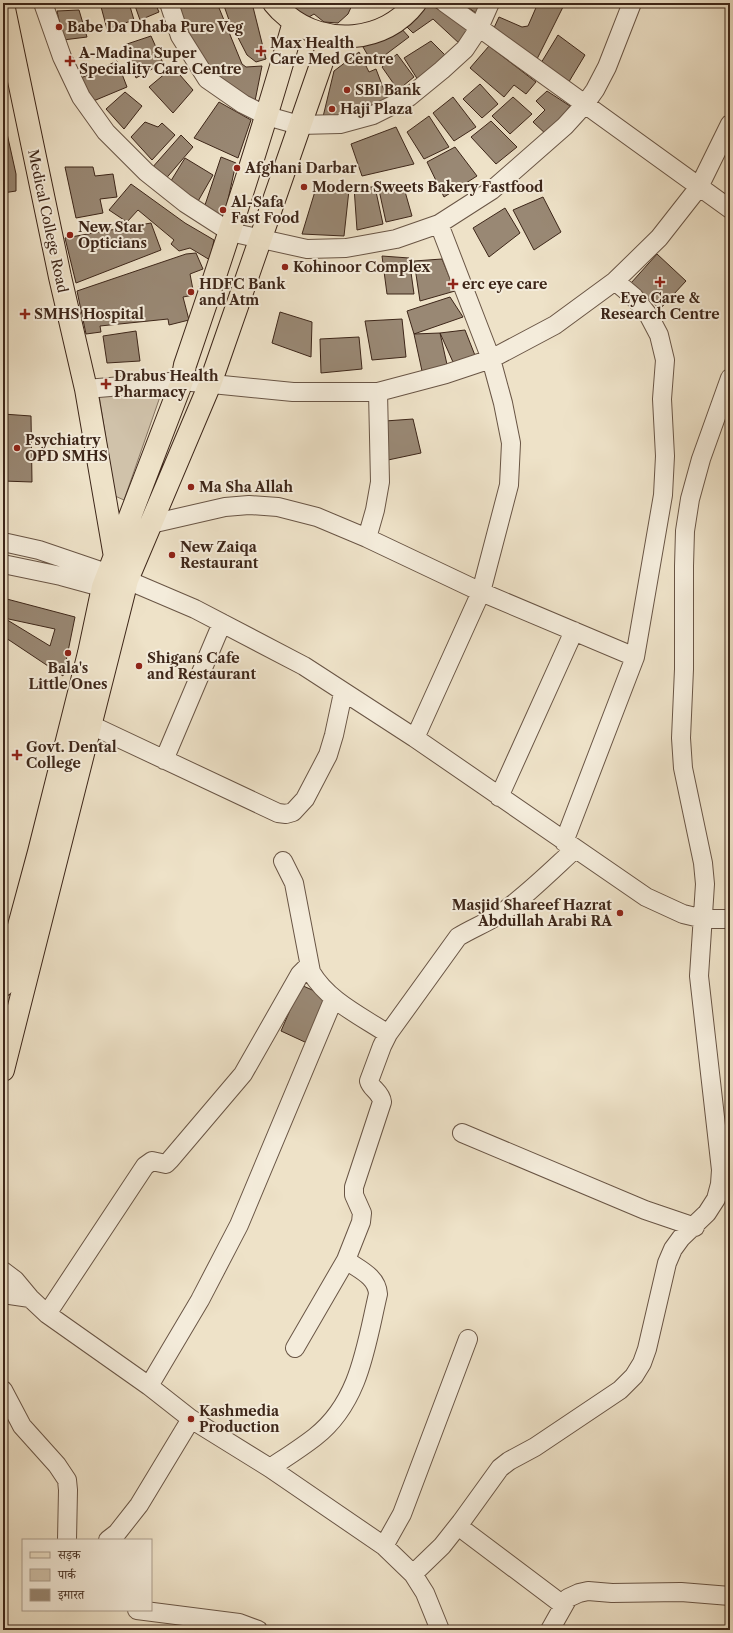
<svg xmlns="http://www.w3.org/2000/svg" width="733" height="1633" viewBox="0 0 733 1633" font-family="'Libre Caslon Text','Noto Serif Devanagari',serif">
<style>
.green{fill:#d0c2aa;stroke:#867462}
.building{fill:#998874;stroke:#3d2619;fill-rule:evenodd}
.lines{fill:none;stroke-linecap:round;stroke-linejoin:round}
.minor-casing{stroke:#695545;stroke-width:20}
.major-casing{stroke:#3d2619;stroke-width:24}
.minor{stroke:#f4ecdb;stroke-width:18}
.major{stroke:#eee2c8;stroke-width:22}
.poi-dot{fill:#8f2418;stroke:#f4ecdb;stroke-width:1.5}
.labels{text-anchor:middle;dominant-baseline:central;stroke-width:4;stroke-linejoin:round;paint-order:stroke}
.poi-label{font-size:14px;font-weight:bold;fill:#3d2619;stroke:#f4ecdb;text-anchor:start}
.street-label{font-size:14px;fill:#3d2619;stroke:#f4ecdb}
</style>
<rect width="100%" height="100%" fill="#eee2c8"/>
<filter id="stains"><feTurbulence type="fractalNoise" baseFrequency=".005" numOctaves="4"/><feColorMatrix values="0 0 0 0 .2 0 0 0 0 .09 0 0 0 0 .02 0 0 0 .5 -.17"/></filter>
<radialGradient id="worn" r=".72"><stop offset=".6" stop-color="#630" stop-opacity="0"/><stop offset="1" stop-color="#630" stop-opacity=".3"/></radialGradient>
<path class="green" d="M162,391L124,500L115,496L99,395Z"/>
<path class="building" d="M100,3H129L134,20L107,29Z
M134,3H155L159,12L140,20Z
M192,3H217L242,64L246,67L262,66L255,101L213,76L197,51L177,9Z
M223,3H252L266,59L256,62L247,55L229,20Z
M297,3H310L311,7L310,3H353L348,14L338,23L324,22L314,14L304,20L295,13Z
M425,3H428L473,31L461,45L433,19L413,33L403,23Z
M462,3H489L483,18Z
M538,3H565L536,61L493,30L499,17L522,27L528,26Z
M79,10L87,37L63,40L57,11Z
M399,26L409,37L373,64L363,47Z
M558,35L585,55L567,85L541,63Z
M151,36L163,63L136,78L124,45Z
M431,41L449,59L418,80L404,58Z
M489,46L536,82L526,94L514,85L504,97L470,68Z
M359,52L369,72L376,69L387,98L354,117L322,121L334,71Z
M397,54L414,77L398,90L382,67Z
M117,61L127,87L91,102L81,78Z
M173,67L193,90L173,113L149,87Z
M480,84L498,104L482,118L463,99Z
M547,91L570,106L548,136L533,122L545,110L536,101Z
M125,92L142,106L124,129L106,109Z
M453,97L476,127L454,141L433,113Z
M513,97L532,114L510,134L492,116Z
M219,102L251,120L238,158L194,138Z
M429,116L449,147L424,159L407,132Z
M4,120L16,174V191L3,193V121Z
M491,121L517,147L496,164L471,137Z
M145,122L158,127L162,123L175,135L152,160L131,137Z
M396,127L414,164L362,176L351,144Z
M181,135L193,147L163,182L151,169Z
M455,147L477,176L444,197L427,162Z
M221,157L236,163L224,218L205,205Z
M185,158L213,175L197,203L169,184Z
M65,167H93L95,176L113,174L117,197L100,199L103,213L76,218Z
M131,184L185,223L214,240L210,260L190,248L179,251L171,244L174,240L138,210L127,222L109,210Z
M354,187H375L383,224L357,230Z
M316,188L349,190L344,236L302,234Z
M404,188L412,216L386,222L379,190Z
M543,197L561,232L534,250L513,210Z
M505,208L520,233L489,257L473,228Z
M151,223L161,250L76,283L65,238Z
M196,253L203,269L190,274L194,295L183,297L189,320L169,325L168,319L100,326L101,332L86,334L77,291L186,254Z
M657,254L686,281L660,309L631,283Z
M382,256L409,258L414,294H387Z
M442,259L455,291L420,301L414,261Z
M450,297L463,317L414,334L407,311Z
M280,312L312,322L311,357L272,343Z
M402,319L406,357L372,360L365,321Z
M465,330L478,363L457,371L440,333Z
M136,331L140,361L107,363L103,336Z
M440,333L448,369L422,371L414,334Z
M359,337L362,369L321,373L320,339Z
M3,414L31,416L32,482L3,481Z
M413,419L421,453L388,460L385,421Z
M3,598L75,617L63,676L3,636ZM4,618L55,629L50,646Z
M301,985L328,997L307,1043L281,1031Z"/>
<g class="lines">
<g class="minor-casing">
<path id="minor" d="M43,3L62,57L81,97L106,132L146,172L185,203L230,232L307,249L346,248L396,239L439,224L492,190L565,126L585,104L595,90L607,67L632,3
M169,3L180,36L207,79L243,104L267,116L299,125L340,124L373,115L409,97L442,70L465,49L479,28L490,3
M445,3L730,209
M86,389L182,381L293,392H378L446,374L491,359L555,325L615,281L659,238L699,187L730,124
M151,524L225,507L249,505L278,507L317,517L367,538L481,592L635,657
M367,538L375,510L380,482L378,392
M3,542L39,550L127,580L195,609L304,666L415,738L646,897L683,914L704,919H730
M3,564L61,576L116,591
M91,725L278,813L286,814L293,812L305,799L328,755L334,735L343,693
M415,738L481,592L509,485L511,443L503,403L491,359L439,224
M164,760L222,623
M499,797L574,631
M564,842L635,657L663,495L665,456L662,399L665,360L659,335L649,316L634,297L615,281
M283,861L294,883L311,972C328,1001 361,1016 388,1034
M462,1133L645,1210L695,1227
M3,1271L15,1280L30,1298L47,1314L149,1386L191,1419L270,1468L384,1546L413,1574L425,1593L440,1630
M3,1294L30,1298
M47,1314L145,1166L152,1161L166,1164L170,1160L243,1074L300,974L309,965
M295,1348L346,1260L361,1222L362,1213L354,1195V1187L382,1102C381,1092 371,1089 369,1081L382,1046L388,1034L458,937C471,929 484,924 497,916C523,899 551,871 575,849
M149,1386L200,1300L239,1225L334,998
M3,1390L22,1426L57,1465L67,1480L68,1490L67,1540
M270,1468C285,1458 301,1448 315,1437C360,1402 366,1345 378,1294C377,1276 358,1269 346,1260
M466,1532L563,1605
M108,1540L117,1533L139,1505L191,1419
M384,1546L402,1514L468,1339
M413,1574L442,1546L461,1522L500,1468L509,1461L535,1447L620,1390L634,1376L642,1363L647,1349L667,1263L673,1249L681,1238L707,1213L716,1199L720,1184L721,1170L699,976L705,884L703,863L683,768L681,738L684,669V566L685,531L690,499L701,459L730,378
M137,1610L239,1623L258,1630
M550,1630L568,1598L579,1593L588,1591L612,1593L681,1592L730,1596"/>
</g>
<g class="major-casing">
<path id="major" d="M274,3C278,8 282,12 287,16C324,47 385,43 415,3
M3,4L60,277L86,389L115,557
M3,985L39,852L89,653L103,587L182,381L185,365C224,251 261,138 294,22
M3,1070L127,580L210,384L331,36"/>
</g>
<use href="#minor" class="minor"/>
<use href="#major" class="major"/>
</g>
<g class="poi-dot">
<circle cx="59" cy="27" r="4"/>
<path d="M259 45h4v4h4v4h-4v4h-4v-4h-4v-4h4z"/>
<path d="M68 55h4v4h4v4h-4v4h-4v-4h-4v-4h4z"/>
<circle cx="347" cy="90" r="4"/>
<circle cx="332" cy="109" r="4"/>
<circle cx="237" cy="168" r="4"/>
<circle cx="304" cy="187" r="4"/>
<circle cx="223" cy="210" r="4"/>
<circle cx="70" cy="235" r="4"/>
<circle cx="285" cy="267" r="4"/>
<path d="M658 276h4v4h4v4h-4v4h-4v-4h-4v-4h4z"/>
<path d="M451 278h4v4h4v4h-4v4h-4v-4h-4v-4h4z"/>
<circle cx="191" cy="292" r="4"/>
<path d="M23 308h4v4h4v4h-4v4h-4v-4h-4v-4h4z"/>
<path d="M104 378h4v4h4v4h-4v4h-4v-4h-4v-4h4z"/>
<circle cx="17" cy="448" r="4"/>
<circle cx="191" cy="487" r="4"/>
<circle cx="172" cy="555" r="4"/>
<circle cx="68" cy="653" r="4"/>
<circle cx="139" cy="666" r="4"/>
<path d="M15 749h4v4h4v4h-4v4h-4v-4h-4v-4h4z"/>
<circle cx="620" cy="913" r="4"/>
<circle cx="191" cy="1419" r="4"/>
</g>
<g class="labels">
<g class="poi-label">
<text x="67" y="27">Babe Da Dhaba Pure Veg</text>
<text x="270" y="43">Max Health<tspan x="270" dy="16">Care Med Centre</tspan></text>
<text x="79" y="53">A-Madina Super<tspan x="79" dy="16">Speciality Care Centre</tspan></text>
<text x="355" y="90">SBI Bank</text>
<text x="340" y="109">Haji Plaza</text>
<text x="245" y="168">Afghani Darbar</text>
<text x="312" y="187">Modern Sweets Bakery Fastfood</text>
<text x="231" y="202">Al-Safa<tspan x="231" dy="16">Fast Food</tspan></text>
<text x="78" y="227">New Star<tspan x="78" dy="16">Opticians</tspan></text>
<text x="293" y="267">Kohinoor Complex</text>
<text x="199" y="284">HDFC Bank<tspan x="199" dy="16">and Atm</tspan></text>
<text x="462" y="284">erc eye care</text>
<text x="660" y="298" text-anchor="middle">Eye Care &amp;<tspan x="660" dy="16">Research Centre</tspan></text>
<text x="34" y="314">SMHS Hospital</text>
<text x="114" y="376">Drabus Health<tspan x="114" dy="16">Pharmacy</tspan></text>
<text x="25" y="440">Psychiatry<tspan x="25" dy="16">OPD SMHS</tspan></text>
<text x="199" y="487">Ma Sha Allah</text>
<text x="180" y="547">New Zaiqa<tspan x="180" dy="16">Restaurant</tspan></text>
<text x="147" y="658">Shigans Cafe<tspan x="147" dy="16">and Restaurant</tspan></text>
<text x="68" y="668" text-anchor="middle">Bala's<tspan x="68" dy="16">Little Ones</tspan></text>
<text x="26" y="747">Govt. Dental<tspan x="26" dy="16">College</tspan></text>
<text x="612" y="905" text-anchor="end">Masjid Shareef Hazrat<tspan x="612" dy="16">Abdullah Arabi RA</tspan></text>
<text x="199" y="1411">Kashmedia<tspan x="199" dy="16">Production</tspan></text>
</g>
<g class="street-label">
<text transform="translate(48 221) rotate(78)">Medical College Road</text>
</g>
</g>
<rect width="733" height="1633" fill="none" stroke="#eee2c8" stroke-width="16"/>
<rect x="4" y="4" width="725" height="1625" fill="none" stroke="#3d2619" stroke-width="2"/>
<rect x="8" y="8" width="717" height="1617" fill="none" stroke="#3d2619"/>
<rect x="22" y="1539" width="130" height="72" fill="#f4ecdb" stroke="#ab9d8d"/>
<rect x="30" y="1552" width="20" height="6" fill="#eee2c8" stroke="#ab9d8d"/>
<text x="58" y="1559" font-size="12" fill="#3d2619">सड़क</text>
<rect x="30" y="1569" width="20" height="12" fill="#d0c2aa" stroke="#ab9d8d"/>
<text x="58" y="1579" font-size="12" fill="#3d2619">पार्क</text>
<rect x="30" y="1589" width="20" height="12" fill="#998874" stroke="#ab9d8d"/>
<text x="58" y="1599" font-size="12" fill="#3d2619">इमारत</text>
<rect width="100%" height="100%" filter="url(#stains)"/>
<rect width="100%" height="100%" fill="url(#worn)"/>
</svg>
